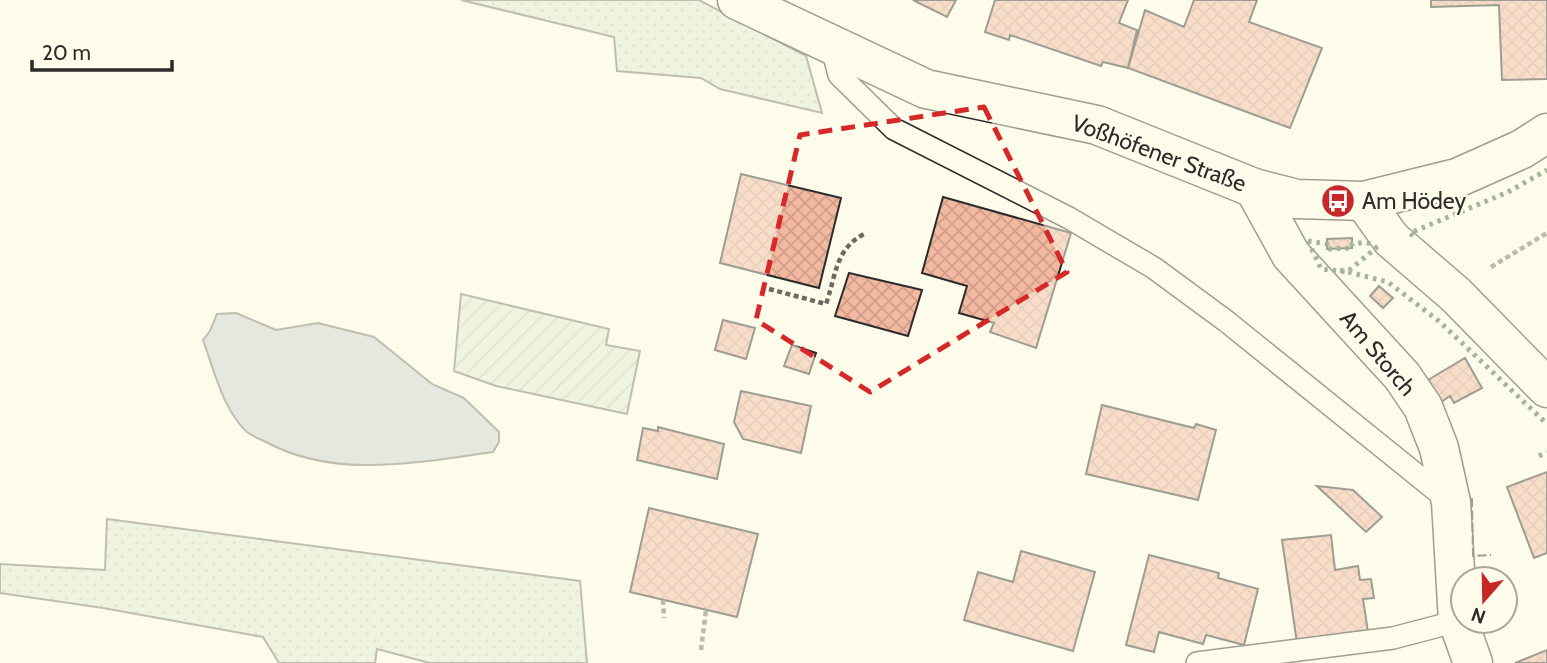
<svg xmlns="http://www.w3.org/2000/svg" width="1547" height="663" viewBox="0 0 1547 663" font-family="Cabin,sans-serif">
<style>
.grass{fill:url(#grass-dots);stroke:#74746e;stroke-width:2}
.garden{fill:url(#garden-furrows);stroke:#74746e;stroke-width:2}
.water{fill:#c7d0d0;stroke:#74746e;stroke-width:2}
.building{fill:url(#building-cross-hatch);stroke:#2b2b2b;stroke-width:2}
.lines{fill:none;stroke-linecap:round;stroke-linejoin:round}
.service-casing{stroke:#2b2b2b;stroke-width:24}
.minor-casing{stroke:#2b2b2b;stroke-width:41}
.tertiary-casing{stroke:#2b2b2b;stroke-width:41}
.path{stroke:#6a6964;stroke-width:4.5;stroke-dasharray:5 3.5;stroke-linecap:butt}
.service{stroke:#fdfbea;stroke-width:21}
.minor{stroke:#fdfbea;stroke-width:38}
.tertiary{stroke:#fdfbea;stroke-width:38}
.hedge{stroke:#34623c;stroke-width:5;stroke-dasharray:3.5 5;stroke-linecap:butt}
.fence{stroke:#2b2b2b;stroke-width:2;stroke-dasharray:9 3.5;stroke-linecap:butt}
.marked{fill:none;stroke:#d62828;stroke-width:5;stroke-dasharray:14 9;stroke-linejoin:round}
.labels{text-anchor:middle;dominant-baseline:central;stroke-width:5;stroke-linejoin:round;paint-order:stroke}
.street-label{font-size:23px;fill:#2b2b2b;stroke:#fdfbea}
.poi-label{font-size:23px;fill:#2b2b2b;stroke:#fdfbea;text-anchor:start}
</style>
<defs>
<pattern id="grass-dots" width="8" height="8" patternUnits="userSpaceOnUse" patternTransform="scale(1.75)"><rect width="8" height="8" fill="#deebd1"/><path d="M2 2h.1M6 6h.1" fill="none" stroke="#bfcab4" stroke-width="1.8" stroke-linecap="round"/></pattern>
<pattern id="garden-furrows" width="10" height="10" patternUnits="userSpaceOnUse" patternTransform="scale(1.75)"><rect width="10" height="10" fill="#deebd1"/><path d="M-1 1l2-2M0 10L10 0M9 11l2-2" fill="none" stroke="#bfcab4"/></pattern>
<pattern id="building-cross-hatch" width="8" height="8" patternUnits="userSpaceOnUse" patternTransform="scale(1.75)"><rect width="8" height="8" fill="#f2b8a0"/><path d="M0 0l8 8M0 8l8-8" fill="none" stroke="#d09e8a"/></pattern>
</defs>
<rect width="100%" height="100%" fill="#fdfbea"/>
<path class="grass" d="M461,0H699L806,56L822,113L720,89L701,78L617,71L614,37Z
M107,519L580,581L587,663H430L377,649L375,663H279L263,637L103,608L0,593V564L105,570Z"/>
<path class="garden" d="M461,294L609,329L606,345L640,351L627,414L496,386L454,371Z"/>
<path class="water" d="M236,313L276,330L318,323L374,337L432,384L464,398L499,432V442L493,452C418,462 336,480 266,442C260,439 252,436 247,432C223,410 214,370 203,340L210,331L217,314Z"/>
<path class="building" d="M913,0H956L947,17Z
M995,0H1128L1119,23L1137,30L1128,68L1103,62L1101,66L1010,35L1009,40L985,32Z
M1194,0H1257L1249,22L1322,48L1290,128L1128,68L1145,10L1184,27Z
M1431,0H1547V79L1502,80L1499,5L1431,7Z
M741,174L841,198L819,288L720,263Z
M943,197L1071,233L1036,348L990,332L994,323L959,313L967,286L922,273Z
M1352,238V248L1327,249V239Z
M849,273L922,290L908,336L835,316Z
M1379,286L1393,298L1383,308L1370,296Z
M723,320L755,328L746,359L715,350Z
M792,345L816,353L809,374L784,366Z
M1465,358L1482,388L1454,403L1450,396L1441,402L1428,380Z
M741,391L811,406L801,453L743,439L734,422Z
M1102,405L1194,428L1196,424L1216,430L1198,500L1086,474Z
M658,427L724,444L717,479L637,460L643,428L658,431Z
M1547,472V553L1534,558L1507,487Z
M1317,486L1353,490L1382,517L1366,532Z
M649,508L758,534L737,617L630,592Z
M1331,535L1335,570L1358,566L1360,580L1371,579L1374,598L1363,599L1368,632L1297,643L1282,540Z
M1021,551L1095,572L1073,651L964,620L978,572L1013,582Z
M1149,555L1219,573L1218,578L1258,589L1244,645L1206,635L1203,644L1159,632L1154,652L1126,645Z
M1547,650V663H1515Z"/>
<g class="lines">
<g class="service-casing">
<path id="service" d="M831,44L839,75L894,129L1069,218L1154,268L1226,321L1448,500
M1197,663L1393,638L1458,621"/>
</g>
<g class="minor-casing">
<path id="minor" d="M1254,188L1291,255L1402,376L1423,407L1439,448L1451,502L1458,621L1473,663
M1364,201L1391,239L1456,295L1547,388"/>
</g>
<g class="tertiary-casing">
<path id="tertiary" d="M737,0L926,89L1097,125L1254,188L1297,199L1364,201L1457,178L1522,149L1547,133"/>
</g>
<path class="path" d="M1491,267L1547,233
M769,289L826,304C836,276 835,249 864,234
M663,600L664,618
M701,650L706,610"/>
<use href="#service" class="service"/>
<use href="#minor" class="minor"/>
<use href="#tertiary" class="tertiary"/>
<path class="hedge" d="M1413,236L1410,233L1508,192L1547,170
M1308,241L1327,244V249L1352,248V244C1362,243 1369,240 1376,248L1347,272L1321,269Z
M1340,270L1388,282L1440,322L1547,424
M1539,456L1547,452"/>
<path class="fence" d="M1472,498L1473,556L1491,555"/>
</g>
<path d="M0 0H1547V663H0ZM984,107L1067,272L870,392L756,320L800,135Z" fill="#fdfbea" fill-opacity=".55" fill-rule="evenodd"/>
<path class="marked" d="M984,107L1067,272L870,392L756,320L800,135Z"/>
<defs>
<g id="bus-disc" transform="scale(1.75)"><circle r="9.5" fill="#c62828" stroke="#fdfbea"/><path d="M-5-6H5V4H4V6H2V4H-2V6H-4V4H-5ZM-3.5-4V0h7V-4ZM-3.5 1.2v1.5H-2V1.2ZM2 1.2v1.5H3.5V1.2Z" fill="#fff"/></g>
</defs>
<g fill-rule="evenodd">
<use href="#bus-disc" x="1338" y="201"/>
</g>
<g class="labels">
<g class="street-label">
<text transform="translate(1159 153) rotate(20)">Voßhöfener Straße</text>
<text transform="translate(1378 353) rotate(50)">Am Storch</text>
</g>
<g class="poi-label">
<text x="1362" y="201">Am Hödey</text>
</g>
</g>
<g transform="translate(1484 600) rotate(200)"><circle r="33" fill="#fdfbea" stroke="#a9a89e" stroke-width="2"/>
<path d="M0-5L12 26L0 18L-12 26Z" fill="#c62828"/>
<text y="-10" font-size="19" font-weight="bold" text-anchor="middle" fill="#2b2b2b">N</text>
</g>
<path d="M32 60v10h140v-10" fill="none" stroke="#2b2b2b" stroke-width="3.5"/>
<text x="42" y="60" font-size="21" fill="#2b2b2b" stroke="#fdfbea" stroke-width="5" paint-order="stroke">20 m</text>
</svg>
